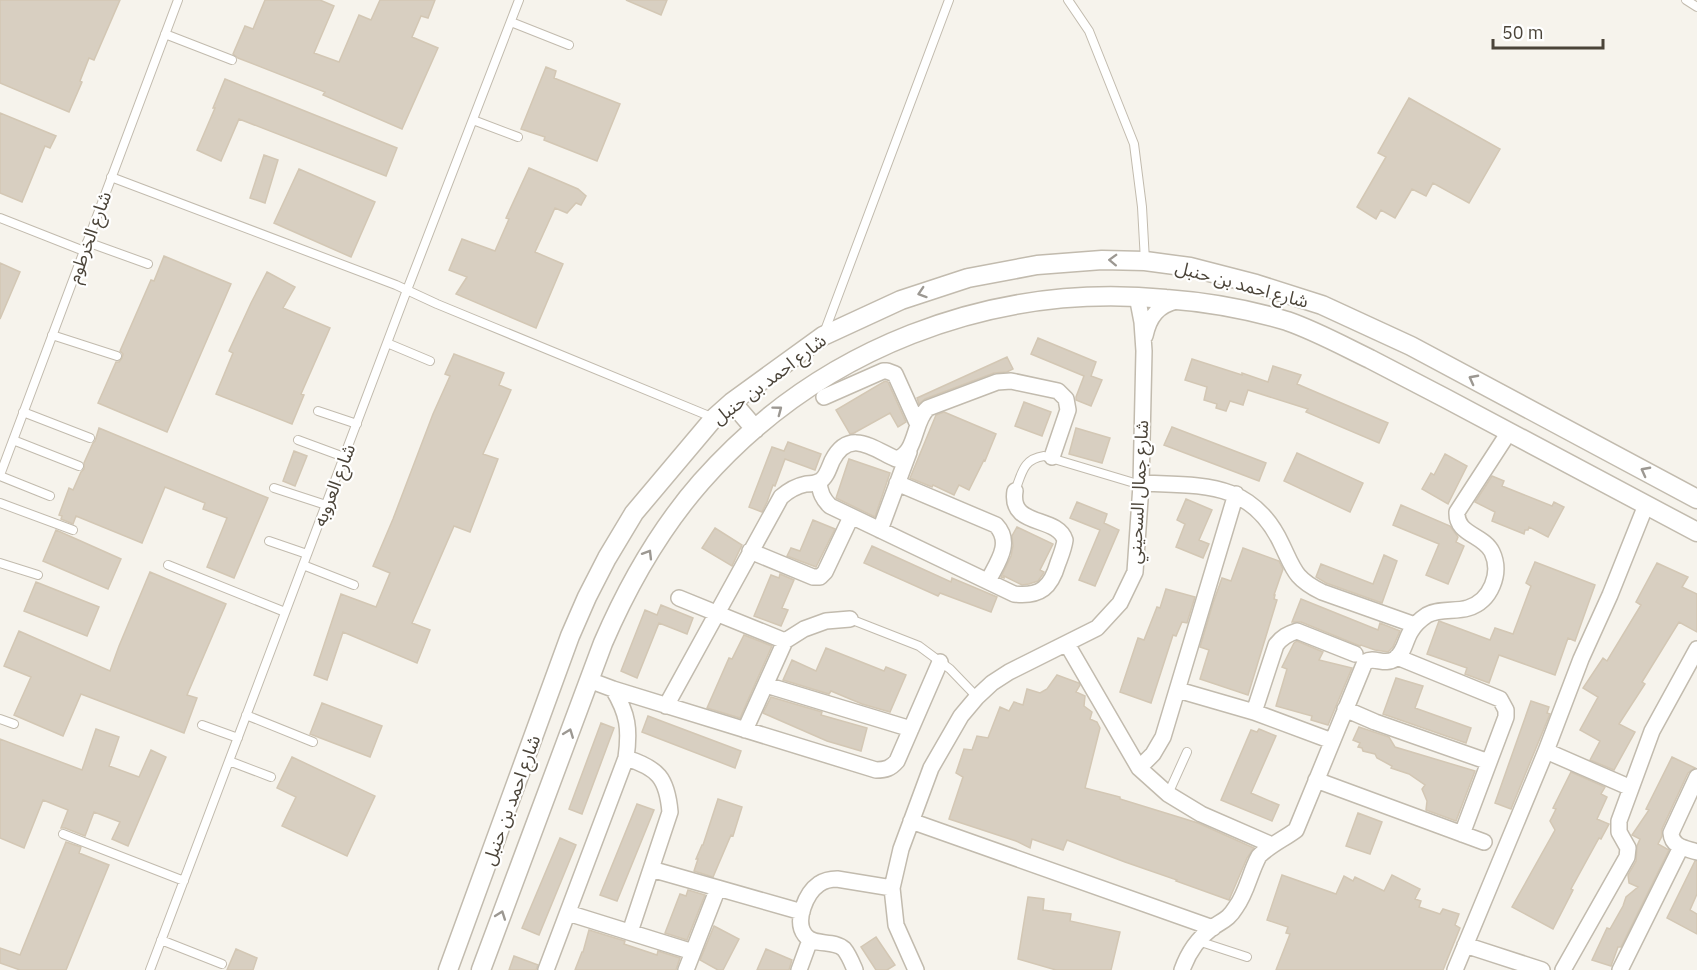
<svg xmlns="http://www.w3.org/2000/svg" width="1697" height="970" viewBox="0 0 1697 970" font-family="'IBM Plex Sans','Noto Sans Arabic',sans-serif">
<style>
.building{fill:#d8cfc1;stroke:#d3c7b4;stroke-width:1.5}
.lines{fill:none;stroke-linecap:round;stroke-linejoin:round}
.service-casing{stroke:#c2bbae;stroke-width:10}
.minor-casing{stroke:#c2bbae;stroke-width:18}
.tertiary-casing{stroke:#c2bbae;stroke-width:21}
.service{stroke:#fff;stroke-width:8}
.minor{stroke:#fff;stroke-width:15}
.tertiary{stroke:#fff;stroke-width:18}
.oneway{stroke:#9c9892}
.labels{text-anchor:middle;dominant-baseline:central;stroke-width:4.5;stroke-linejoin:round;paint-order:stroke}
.street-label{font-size:18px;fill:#4b4439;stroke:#fff}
</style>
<rect width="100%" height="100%" fill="#f6f3ec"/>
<path class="building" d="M0,0H120L94,60L89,58L80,81L82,82L69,112L0,83Z
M265,0H320L334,6L314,53L339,62L359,15L371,20L380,0H435L428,18L421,16L412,37L438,48L402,129L323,95L325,92L238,58L233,54L245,26L253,29Z
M626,0H667L661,15Z
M546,67L556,71L554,78L620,104L597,161L544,140L545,137L521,129Z
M225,79L397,148L386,176L239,119L221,161L197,150L215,108H213Z
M1409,98L1500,149L1469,203L1433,183L1426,196L1412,189L1395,218L1381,210L1376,219L1357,207L1386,157L1378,153Z
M0,113L56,136L50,148L45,146L22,202L0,193Z
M264,155L278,160L265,203L250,198Z
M529,168L578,189L586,196L581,205L576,203L567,213L555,208L535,252L563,264L536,328L456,294L467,277L449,270L462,239L495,251L509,219L506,218Z
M299,169L375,202L351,257L274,223Z
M164,256L231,284L167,432L98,403L116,362H119L122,358L123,354L120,351L151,280L154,281Z
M0,263L20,272L0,319Z
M267,272L295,287L283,308L330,328L301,394L304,395L292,424L216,394L233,353L229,351L251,303Z
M1038,338L1096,362L1091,376L1102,380L1091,406L1076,400V397L1084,376L1031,354Z
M454,354L504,373L499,385L511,390L483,454L498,459L470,532L454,526L412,623L430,630L417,663L343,632L327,680L314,675L341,594L376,607L390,573L373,566L393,519L433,414L450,376L445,374Z
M1007,357L1013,369L1007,372L994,373L925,399L919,404L917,398Z
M1192,359L1242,375V373L1268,382L1273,366L1301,375L1297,384L1388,423L1379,443L1306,412L1308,409L1248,390L1243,405L1230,401L1226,411L1216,408L1217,404L1204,400L1207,387L1185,380Z
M885,381L888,382L906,422L898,427L890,413L854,433L850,434L836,410Z
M1024,402L1051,412L1042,436L1015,426Z
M944,412L996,434L985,461L984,460L969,490L959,485L954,495L933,485L932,487L910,478L936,415Z
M1172,427L1266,463L1259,481L1164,445Z
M99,428L268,498L234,578L207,567L227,518L203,509L205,503L165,487L142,543L76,516L73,524L61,519L62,516L59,515L69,488L73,490L81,472L84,469V463L93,443L95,441Z
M1076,428L1110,438L1102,463L1069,454Z
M788,442L821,454L815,470L785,459L775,486L773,485L767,502L762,512L749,507L772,447L784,451Z
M294,451L307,456L295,486L283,481Z
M1297,453L1363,483L1350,512L1284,481Z
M1445,454L1467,466L1448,504L1422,489L1431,473L1434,475Z
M849,459L890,473L875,517L836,498Z
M1492,476L1504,481L1502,486L1552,506L1554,502L1564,507L1548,537L1529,527L1528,530H1525L1524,534L1492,521L1495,512L1475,502Z
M1186,499L1212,510L1199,540L1209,544L1203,558L1176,547L1185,524L1177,520Z
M1077,502L1107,514L1104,523L1119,530L1095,586L1079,580L1100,530L1070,518Z
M1401,505L1450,526L1458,537L1456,542L1464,546L1448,584L1426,575L1439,544L1393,525Z
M813,520L835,529L816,567L787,556L791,548L800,551Z
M1017,527L1053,544L1040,570L1044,572L1043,574L1038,581L1029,584L1022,585L1004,576V578L1001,577L1011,556L1013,546L1012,536Z
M715,528L742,545L732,566L702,548Z
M56,530L121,559L108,589L43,561Z
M872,546L951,582L952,578L997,597L991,612L940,593L938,596L864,563Z
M1243,548L1279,561L1283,569L1274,595H1275L1274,599L1277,600L1248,695L1200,679L1209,650L1200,647L1213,603L1222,578L1231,581Z
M1384,555L1397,561L1382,603L1326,583L1316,577L1321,564L1373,584Z
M1535,562L1595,585L1575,641L1568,638L1555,675L1499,655L1489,683L1465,674L1467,668L1427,654L1439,621L1490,640L1495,628L1513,634L1531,586L1526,583Z
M1657,563L1688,577L1682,587L1697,594V632L1679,622L1642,682L1645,684L1619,724L1635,732L1614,770L1590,760L1600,741L1580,730L1598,697L1583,688L1603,658L1607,661L1641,605L1636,602Z
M150,572L226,604L187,695L197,698L184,733L81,694L63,736L14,715L31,677L4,666L19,631L110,671L119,646Z
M780,574L794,580L782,608L788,610L781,626L754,616L771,575L779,578Z
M36,582L99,607L87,636L24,611Z
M1166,589L1195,597L1187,623L1182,622L1176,636L1173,635L1151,703L1120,692L1138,638L1144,640L1157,607L1160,608Z
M1301,599L1378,630L1380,623L1400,631L1393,647L1388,652L1375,650L1361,645L1360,646L1301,622H1292Z
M661,605L693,618L687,634L659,623L637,678L621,671L645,610L657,615Z
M744,635L772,646L740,718L707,708L729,658L732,659Z
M1297,641L1323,652L1319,660L1352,668L1328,725L1311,720L1312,716L1276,706L1287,669L1282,667L1294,643Z
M826,648L884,671L886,667L906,675L890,712L862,704L831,691L829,694L783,680L792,660L816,671Z
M1057,675L1079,683L1080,685L1076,692L1085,696L1084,706L1092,712L1090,719L1097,722L1100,728L1085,788L1120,797V799L1198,823L1254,848L1247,858L1229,900L1176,881L1177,880L1125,862L1067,840L1063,850L1032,839L1030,848L1016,841L949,819L963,777L956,773L964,749L972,750L977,736L988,738L1000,707L1009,711L1014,702L1023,705L1027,689L1040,693L1047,689Z
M1396,678L1423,686L1415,708L1471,728L1466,743L1383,714Z
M771,697L822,712L821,715L867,728L861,751L827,741L763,713Z
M1531,701L1549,707L1547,713L1550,714L1511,809L1495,803Z
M322,703L382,726L370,757L310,734Z
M648,716L741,751L735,768L642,732Z
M601,723L614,728L582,814L569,809Z
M1359,727L1389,737L1395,747L1475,771L1456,821L1426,810L1427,801L1422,789L1425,785L1409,774L1391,768L1392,766L1377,758L1375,754L1363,751L1362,748L1358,747L1360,743L1353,740Z
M96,729L119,737L109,766L139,777L151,750L166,757L128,846L112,839L120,822L94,812L85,836L65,828H61L68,810L43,800L24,848L0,838V739L82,770Z
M1259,729L1276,736L1251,793L1279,805L1272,821L1221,800L1251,730L1257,732Z
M292,757L375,796L347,856L282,826L296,797L277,788Z
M1672,757L1695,768L1688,773L1662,829V836L1658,844L1669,850L1621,947H1618L1611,966L1592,960L1607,928L1610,929L1623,906L1626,897L1638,887L1629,883L1628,875L1636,861L1637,846L1640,839L1632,835L1649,810L1646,809Z
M1571,772L1605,787L1601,794L1607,797L1597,819L1609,824L1601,839L1599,838L1571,889L1573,890L1553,929L1512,907L1555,830L1550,821L1556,809L1553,808Z
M718,799L742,807L733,836L731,835L713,877L694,871L698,859H696L702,845H703Z
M637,804L654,810L617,901L600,895Z
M1358,813L1382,822L1370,854L1346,846Z
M560,838L576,845L539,935L522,928Z
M66,842L81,847L79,853L109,865L66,970H20L0,963V948L20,955Z
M1695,861H1697V894L1690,910L1697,914V934L1667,918Z
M1282,875L1336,894L1344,876L1353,881L1355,877L1384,891L1392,875L1420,889L1415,899L1421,901L1419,907L1440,914L1443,909L1459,914L1455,925L1460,928L1443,970H1276L1290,934L1286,933L1288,927L1267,920Z
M688,890L705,895L687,940L665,933L680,894L686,896Z
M1028,897L1044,899L1043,910L1071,914L1070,921L1120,932L1111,970H1056L1018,959Z
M714,926L739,939L723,970H718L700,960Z
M589,930L625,941L624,944L657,955L658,951L680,958L676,970H575L582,952H583Z
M876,937L895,965L887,970H876L861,947Z
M236,949L257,958L253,970H227Z
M766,949L792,960L789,970H757Z
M514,956L538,965L536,970H509Z"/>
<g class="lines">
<g class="service-casing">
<path id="service" d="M1068,0L1089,31L1134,144L1142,207L1145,261
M1686,0L1697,7
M511,22L569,45
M165,34L232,60
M473,120L518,137
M111,177L396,285L437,304L714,418
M0,218L84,251
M87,242L148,264
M824,333L949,0
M52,335L117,356
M387,343L430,361
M318,411L357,424
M23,412L90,438
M13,440L79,466
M298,440L344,457
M0,475L178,0
M0,476L50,496
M274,488L326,505
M1015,491C1022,473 1023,459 1044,456L1141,485
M0,503L73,530
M269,541L307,554
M0,563L38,575
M168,565L285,612
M303,565L354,585
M850,619L919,646L950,669L977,697
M246,715L313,742
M0,719L14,724
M202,725L238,738
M229,761L271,777
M1168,794L1187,752
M63,834L184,881
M161,940L222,964
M1198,941L1247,957
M150,970L407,290L519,0"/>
</g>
<g class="minor-casing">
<path id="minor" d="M1145,336C1149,317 1158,305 1177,301
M824,397L883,371H887L895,374L918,425
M819,482C820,493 823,499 830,506L1014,594C1041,597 1051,587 1058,563C1061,555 1064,548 1065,540C1057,515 1009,528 1015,491
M897,483L996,525C1013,543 997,563 988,581
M1141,483C1202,486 1252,480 1282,545C1294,570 1295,579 1322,592L1415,625
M880,530L909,452
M750,551L813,577H820L825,572L851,517
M679,598L785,641
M1067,644L1139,768L1168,794L1201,814L1272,845
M1397,657L1500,699L1506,710V717L1462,834
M589,680L613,689L876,770C886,770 891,768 897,761L940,662
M766,685L911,729
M1178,690L1254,712L1332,741
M666,706L781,497C789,490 796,486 806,484C811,484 815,484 820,481C826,478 829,468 832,461C849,428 872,448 896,459C917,454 913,421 928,408L997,382L1011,381L1058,391L1066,399L1068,410L1052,457
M1345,709L1375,722L1489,762
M1254,712L1276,645C1282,637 1288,634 1297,631L1355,654
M745,730L785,641L804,629L826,621L850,619
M1546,751L1631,788
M626,758C658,768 667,778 670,812L630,932
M1139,768L1153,754L1163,737L1236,494
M1697,777L1671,833C1672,847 1685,848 1697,852
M1316,780L1484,842
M911,821L1213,928
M651,869L802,912
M568,913L693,952
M1465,945L1542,970
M546,970L626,758C630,729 628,714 613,689
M686,970L718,888
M799,970L810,940
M855,970C852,963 849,955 844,949C833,939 814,947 805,935C794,921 806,893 819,884C825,880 830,879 837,879L892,888
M916,970L896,925L892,888L901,849L931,768L961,716L977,697L992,683L1009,672L1097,628L1120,603L1135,572L1141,485L1144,351L1142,322L1137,296
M1182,970C1188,953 1197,939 1212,928C1223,920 1228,920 1236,907C1247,892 1250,872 1259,856C1270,845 1284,839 1296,830L1365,662C1375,656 1384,666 1395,659C1405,652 1405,640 1411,631C1415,624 1421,619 1427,615C1440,608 1455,612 1468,608C1491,601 1502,573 1492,552C1483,534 1456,535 1457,512L1509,432
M1455,970L1546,751L1581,659L1610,595L1646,505
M1563,970L1627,857L1628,848L1619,832V821L1652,731L1697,649
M1620,970L1681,847"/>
</g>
<g class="tertiary-casing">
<path id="tertiary" d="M732,402L755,429
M448,970L570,636L587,597L607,558L634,513L714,418L732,402L823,336L901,300L968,278L1037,265L1102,260L1145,261L1190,267L1256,284L1322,305L1411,346L1697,499
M481,970L603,643C628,585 659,530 701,482C818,349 990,282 1166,299C1207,302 1247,309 1287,321C1316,331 1343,346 1370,359C1395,372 1420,385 1445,398C1529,442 1613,487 1697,532"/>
</g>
<use href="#service" class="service"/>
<use href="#minor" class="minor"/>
<use href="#tertiary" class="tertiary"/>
</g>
<defs><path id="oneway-chevron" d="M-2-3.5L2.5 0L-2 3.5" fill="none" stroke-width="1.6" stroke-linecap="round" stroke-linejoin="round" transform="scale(1.5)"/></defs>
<g class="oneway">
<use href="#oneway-chevron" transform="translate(1113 260) rotate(-178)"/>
<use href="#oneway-chevron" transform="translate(922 293) rotate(162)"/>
<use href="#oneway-chevron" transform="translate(1473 379) rotate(-152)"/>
<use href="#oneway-chevron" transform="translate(778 410) rotate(-37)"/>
<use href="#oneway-chevron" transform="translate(1645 471) rotate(-152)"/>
<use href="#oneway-chevron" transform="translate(648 554) rotate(-59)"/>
<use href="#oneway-chevron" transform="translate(569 733) rotate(-69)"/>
<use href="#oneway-chevron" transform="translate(501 915) rotate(-70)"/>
</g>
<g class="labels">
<g class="street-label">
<text transform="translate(89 237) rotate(-70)">شارع الخرطوم</text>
<text transform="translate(1242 284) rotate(15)">شارع احمد بن حنبل</text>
<text transform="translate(769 379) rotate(-37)">شارع احمد بن حنبل</text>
<text transform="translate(334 485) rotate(-69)">شارع العروبه</text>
<text transform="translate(1138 492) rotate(-87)">شارع جمال السحيني</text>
<text transform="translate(511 800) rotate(-70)">شارع احمد بن حنبل</text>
</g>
</g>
<path d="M1493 39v9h110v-9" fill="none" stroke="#4b4439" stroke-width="3"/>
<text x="1502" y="39" font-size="18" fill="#4b4439" stroke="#ffffff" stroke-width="4.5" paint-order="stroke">50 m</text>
</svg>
